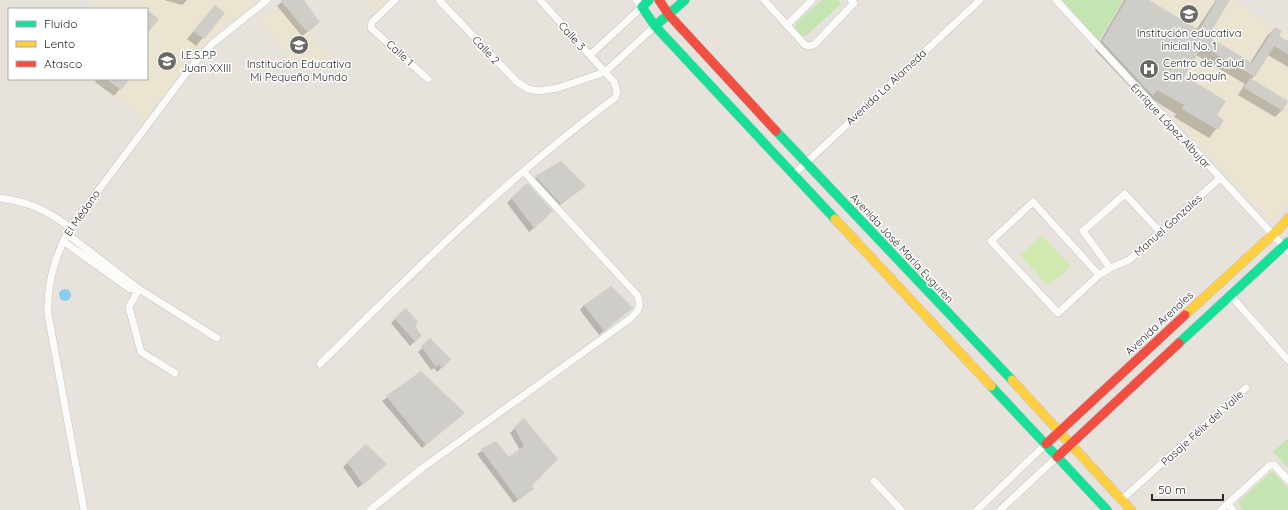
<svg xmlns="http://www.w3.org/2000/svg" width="1288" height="510" viewBox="0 0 1288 510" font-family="Quicksand,sans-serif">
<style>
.education{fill:#ebe4d0}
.green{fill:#c4e5b2}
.pitch{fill:#d0e9af}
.water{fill:#8bcdee}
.shadow{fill:#0003}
.building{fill:#cfcdc8}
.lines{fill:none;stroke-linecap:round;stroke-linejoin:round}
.street-casing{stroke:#c4c2c2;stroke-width:8}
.fast-casing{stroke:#c4c2c2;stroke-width:10}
.slow-casing{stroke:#c4c2c2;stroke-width:10}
.jam-casing{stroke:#c4c2c2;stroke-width:10}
.street{stroke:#fbfbfa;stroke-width:7}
.fast{stroke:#16e098;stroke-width:9}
.slow{stroke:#ffcf43;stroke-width:9}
.jam{stroke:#f24e42;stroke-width:9}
.labels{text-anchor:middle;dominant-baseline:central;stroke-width:3;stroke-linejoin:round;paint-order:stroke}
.poi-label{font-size:11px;fill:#282828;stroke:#fff}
.street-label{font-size:11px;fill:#282828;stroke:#fff}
</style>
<rect width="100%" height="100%" fill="#e7e3dc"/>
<path class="education" d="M94,0H260L203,45L193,55L146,119L93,79H147V9H93Z
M364,0H390L377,13Z
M1149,0H1231L1288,34V202L1275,219L1267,218L1153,96L1196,29Z
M281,1L330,58L305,75L257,19L273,9Z"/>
<path class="green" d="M822,0H839L840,5L806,36H802L795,28L796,23Z
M1062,0H1123L1099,41Z
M1288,438V468L1273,452Z
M1271,472L1274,473L1288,488V510H1243L1238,502Z"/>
<path class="pitch" d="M1042,235L1071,266L1048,286L1020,255Z"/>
<path class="water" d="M59 295a6 6 0 1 1 12 0a6 6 0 1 1-12 0Z"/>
<path class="shadow" d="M164,0H187L182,5Z
M284,0H302L315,26L302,36L277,6Z
M1124,0H1147L1196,30L1216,0H1228L1207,37L1250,63L1267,36L1275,28L1278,36L1288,42V67L1268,55L1251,80L1282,110L1275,117L1238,95L1245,84L1196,55L1184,76L1216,115L1223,120L1209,138L1174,117L1176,114L1150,98L1145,103L1095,50Z
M215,6L223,13L196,46L187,39Z
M97,79H128L114,96L95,82Z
M561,162L580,190L556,208L531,181Z
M527,184L548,216L529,232L507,203Z
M584,305L627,312L599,335L580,310Z
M395,319L413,326L421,336L410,346L391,323Z
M430,340L450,359L437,372L434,368L431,370L418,352Z
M421,373L459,417L422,448L382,401Z
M524,419L530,486L533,489L514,503L477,454L496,442L509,458L520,450L510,433Z
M366,445L381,468L358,488L343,467Z"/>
<path class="building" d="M280,0H304L320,22L307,32Z
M1126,0H1149L1199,30L1217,0H1230L1208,36L1252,63L1275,27L1282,31L1279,36L1288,41V54L1274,46L1255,77L1202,46L1185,76L1226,101L1217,115L1224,120L1218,130L1182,109L1184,105L1157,90L1153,96L1102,41Z
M215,5L225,13L204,39L193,31Z
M147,10L159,19L147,34Z
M1250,78L1288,101L1283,111L1244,88Z
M106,79H130L121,90Z
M561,161L586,186L561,204L535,176Z
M527,183L553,211L534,228L511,198Z
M611,286L633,308L604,331L584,305Z
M406,308L418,322L415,326L422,336L415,342L394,318Z
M430,338L451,359L442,369L439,364L436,367L421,346Z
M421,371L465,413L426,445L386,396Z
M524,418L558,459L532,486L534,489L518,500L481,449L496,441L509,457L524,446L514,427Z
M366,444L387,464L363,485L347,462Z"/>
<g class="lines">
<g class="street-casing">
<path id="street" d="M395,0L372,22L371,28L428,79
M439,0L517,82L528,89L538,91L558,88L605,72L655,26
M764,0L805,45L810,46L815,44L854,3L851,0
M1056,0L1288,251
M787,25L812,0
M590,55L642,7L636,0
M793,175L980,0
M0,198C28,202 48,210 70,228
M67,234L139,289L217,338
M63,241L130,289H139
M1110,268L1083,231L1125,194L1161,233
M1099,275L1033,202L991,241L1058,313L1099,275L1110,268L1129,260L1220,178
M139,289L129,307L141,352L175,373
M1231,296L1288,360
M320,364C413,272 510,175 615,98L617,91L614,82L540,0
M874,481L901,510
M1121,500L1246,388
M1228,504L1233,510
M84,510L48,314C47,282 55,256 70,228L191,67L212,44L267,0
M370,510L421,469L631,318C639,310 641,307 638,296L524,172
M977,510L1046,444
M1000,510L1057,457
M1221,510L1270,465H1274L1288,480"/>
</g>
<g class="fast-casing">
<path id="fast" d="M649,0L642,7L655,26L835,219
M655,26L685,0
M776,131L1012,380
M1179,343L1288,242
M991,386L1107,510"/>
</g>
<g class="slow-casing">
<path id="slow" d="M835,219L991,386
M1185,315L1280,228L1288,218
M1012,380L1131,510"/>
</g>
<g class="jam-casing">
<path id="jam" d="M659,0L669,15L776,131
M1046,444L1185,315
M1057,457L1179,343"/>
</g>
<use href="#street" class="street"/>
<use href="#fast" class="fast"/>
<use href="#slow" class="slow"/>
<use href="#jam" class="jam"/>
</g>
<defs>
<g id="school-disc" transform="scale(1)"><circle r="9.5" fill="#6b6967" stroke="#fff"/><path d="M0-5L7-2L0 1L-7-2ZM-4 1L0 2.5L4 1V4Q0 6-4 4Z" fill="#fff"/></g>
<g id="university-disc" transform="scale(1)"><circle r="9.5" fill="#6b6967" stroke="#fff"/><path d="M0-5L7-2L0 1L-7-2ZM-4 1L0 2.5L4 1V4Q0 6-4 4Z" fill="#fff"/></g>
<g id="hospital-disc" transform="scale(1)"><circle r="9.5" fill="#6b6967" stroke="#fff"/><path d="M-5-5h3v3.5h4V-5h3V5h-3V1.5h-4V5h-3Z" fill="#fff"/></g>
</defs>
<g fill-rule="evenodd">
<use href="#school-disc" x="1189" y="14"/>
<use href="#school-disc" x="299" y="45"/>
<use href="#university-disc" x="167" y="61"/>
<use href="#hospital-disc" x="1149" y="69"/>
</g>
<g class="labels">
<g class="poi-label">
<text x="1189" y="33">Institución educativa<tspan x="1189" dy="13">inicial No. 1</tspan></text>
<text x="181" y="55" text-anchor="start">I.E.S.P.P<tspan x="181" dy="13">Juan XXIII</tspan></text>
<text x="1163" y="63" text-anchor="start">Centro de Salud<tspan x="1163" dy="13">San Joaquín</tspan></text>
<text x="299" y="64">Institución Educativa<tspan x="299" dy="13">Mi Pequeño Mundo</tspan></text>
</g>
<g class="street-label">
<text transform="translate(572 36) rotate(48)">Calle 3</text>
<text transform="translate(486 50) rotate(47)">Calle 2</text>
<text transform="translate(400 53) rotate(43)">Calle 1</text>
<text transform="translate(886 87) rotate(-43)">Avenida La Alameda</text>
<text transform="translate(1171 126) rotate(47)">Enrique López Albujar</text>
<text transform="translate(82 213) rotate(-55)">El Médano</text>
<text transform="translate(1168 225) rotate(-42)">Manuel Gonzales</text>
<text transform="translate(902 248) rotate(47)">Avenida José María Euguren</text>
<text transform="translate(1159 323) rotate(-43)">Avenida Arenales</text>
<text transform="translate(1202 428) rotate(-42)">Pasaje Félix del Valle</text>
</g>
</g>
<rect x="8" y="8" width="140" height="72" fill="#ffffff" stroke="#a9a9a9"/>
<rect x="16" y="21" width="20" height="6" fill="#16e098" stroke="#a9a9a9"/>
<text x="44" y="28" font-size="12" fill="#282828">Fluido</text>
<rect x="16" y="41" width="20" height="6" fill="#ffcf43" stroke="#a9a9a9"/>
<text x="44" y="48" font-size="12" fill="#282828">Lento</text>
<rect x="16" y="61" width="20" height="6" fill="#f24e42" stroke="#a9a9a9"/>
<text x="44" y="68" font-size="12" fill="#282828">Atasco</text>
<path d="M1152 494v6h71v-6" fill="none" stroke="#282828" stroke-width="2"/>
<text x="1158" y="494" font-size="12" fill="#282828" stroke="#ffffff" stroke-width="3" paint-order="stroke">50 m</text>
</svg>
